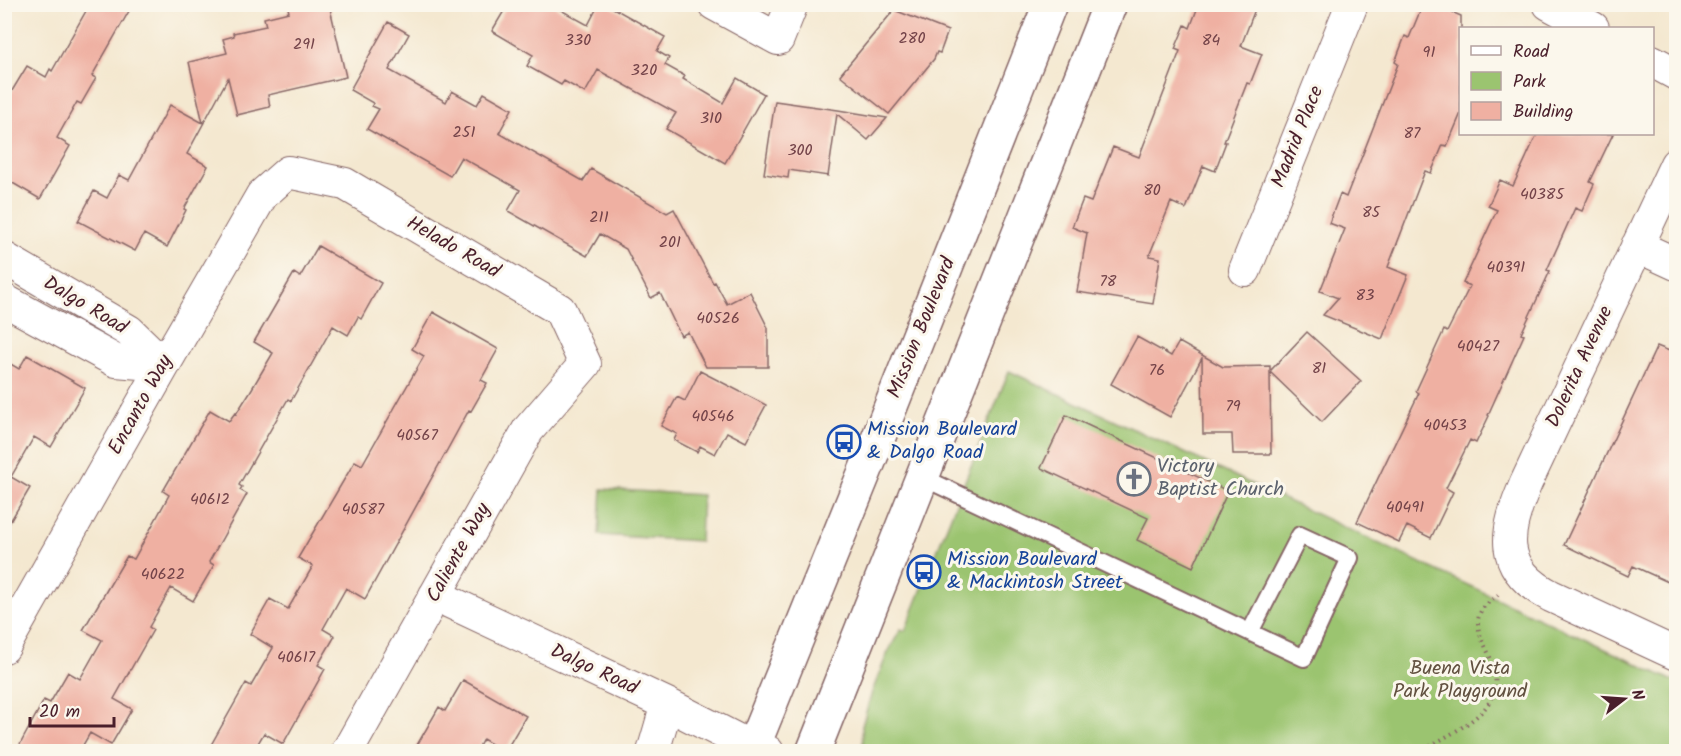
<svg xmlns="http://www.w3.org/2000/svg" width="1681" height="756" viewBox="0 0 1681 756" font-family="Kalam,sans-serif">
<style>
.green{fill:#9bc470;stroke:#72724e;stroke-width:1.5}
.building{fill:#efb0a2}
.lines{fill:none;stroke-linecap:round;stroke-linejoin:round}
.lane-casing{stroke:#866565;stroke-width:20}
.street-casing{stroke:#866565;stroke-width:34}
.primary-casing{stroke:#866565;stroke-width:36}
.path{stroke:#866565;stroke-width:4;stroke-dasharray:1.5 4.5;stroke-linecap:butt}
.lane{stroke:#fff;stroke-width:16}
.street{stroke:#fff;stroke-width:32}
.primary{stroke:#fff;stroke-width:33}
.labels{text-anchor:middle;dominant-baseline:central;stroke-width:6;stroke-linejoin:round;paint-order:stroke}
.number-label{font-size:16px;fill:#734349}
.street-label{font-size:20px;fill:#4a1f2b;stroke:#fbf7ec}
.transit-label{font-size:20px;fill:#164399;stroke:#fbf7ec;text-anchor:start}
.worship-label{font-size:20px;fill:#5b616d;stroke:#fbf7ec;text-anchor:start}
.park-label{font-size:20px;fill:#625140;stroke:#fbf7ec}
</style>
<rect width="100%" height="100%" fill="#fbf7ec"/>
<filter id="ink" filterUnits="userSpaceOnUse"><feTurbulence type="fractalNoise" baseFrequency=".0167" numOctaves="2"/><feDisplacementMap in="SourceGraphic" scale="12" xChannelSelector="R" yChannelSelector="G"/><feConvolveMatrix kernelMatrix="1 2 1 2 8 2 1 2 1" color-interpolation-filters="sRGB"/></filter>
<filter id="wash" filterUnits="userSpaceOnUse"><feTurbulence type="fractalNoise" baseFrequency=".008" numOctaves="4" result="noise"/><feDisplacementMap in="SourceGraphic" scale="24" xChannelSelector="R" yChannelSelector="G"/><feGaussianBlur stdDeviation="1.35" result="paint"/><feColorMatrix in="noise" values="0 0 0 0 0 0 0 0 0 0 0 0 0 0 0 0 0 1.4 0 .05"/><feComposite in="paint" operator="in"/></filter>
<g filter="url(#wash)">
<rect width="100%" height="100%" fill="#f4e8d0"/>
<path class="green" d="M1009,371L1676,682V751L871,752L863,745L862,726L872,692L888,652L901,629L905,631Z
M602,489L702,495L700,541L599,535Z"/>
<g id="blocks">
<path class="building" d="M90,4H133L92,76L96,78L81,104L77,102L57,138L70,146L40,199L4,178V104L27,66L46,77L50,69L52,71Z
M287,4H329L346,77L268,95L270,107L237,115L228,78L187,154L208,166L184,209L186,210L167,247L144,234L135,251L78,221L94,191L107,198L119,175L129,180L170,105L203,123L189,62L227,53L223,39L234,36L233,33L266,26L264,18L289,12Z
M508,4H550L588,25L599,4H606L665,37L657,51L669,58L665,65L685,76L683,79L723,103L737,78L764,94L725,163L666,129L676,113L598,70L585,93L564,81L561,85L527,66L533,55L492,31Z
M1199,4H1257L1241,46L1262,54L1250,84L1247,83L1224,142H1226L1215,171L1203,166L1186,209L1171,202L1149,256L1160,258L1153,304L1077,292L1087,233L1072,227L1083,199L1091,202L1113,147L1139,157L1180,51L1175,49L1185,25L1190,28Z
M1423,4H1433L1461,16V113L1447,146L1443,145L1431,173L1425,171L1388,267L1408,275L1382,339L1323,315L1338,298L1320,291L1345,229L1329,223L1340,194L1346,197L1398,64L1395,62L1405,36L1409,38Z
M894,10L948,31L940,53L937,52L934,59L889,114L840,75Z
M388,22L409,34L389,70L446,102L452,91L477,105L484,93L512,109L499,133L583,181L591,169L667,213L674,209L713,283L715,282L727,304L750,292L768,328V367H706L688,332L681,336L660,293L651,298L626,249L600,234L587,256L508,211L520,190L461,157L450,176L367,129L379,109L372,106L373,103L350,90Z
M775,101L838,110L887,118L868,140L837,114L828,176L789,170L788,178L764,174Z
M1537,134H1613L1590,182L1594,184L1582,211L1575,208L1547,270L1550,271L1521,334L1524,335L1488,415L1489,416L1476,443L1470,440L1446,488L1453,492L1431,538L1407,526L1399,542L1357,522L1419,393L1416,391L1444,330L1447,332L1470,286L1463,283L1497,210L1488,206L1500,180L1513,186Z
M318,246L381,283L361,319L358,317L348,335L333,326L291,401L288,399L239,485L242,487L240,490L247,494L209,562L214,565L193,601L171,588L149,627L153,630L114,699L132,709L111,745L90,733L79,752H16L44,700L50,703L68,672L80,679L102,640L83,630L127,556L134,559L169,495L163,491L210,410L229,421L235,413L236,414L250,392L273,353L254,342L294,273L300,277Z
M433,312L498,349L481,380L487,383L471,411L469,410L446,452L365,599L346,588L323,629L335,636L318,665L325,669L283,744L264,733L253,752H207L246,683L251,686L273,648L250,634L270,599L288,609L313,566L298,558L355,461L362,465L424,356L412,349Z
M1307,332L1361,381L1322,422L1270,372L1271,454H1233L1232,434H1203L1202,358L1170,417L1111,384L1137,337L1171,356L1179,342L1223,367L1270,366V371Z
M1657,346L1677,354V586L1633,566L1628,576L1564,545Z
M27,355L85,388L51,447L34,437L11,477L30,488L4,532V360L19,369Z
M700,371L766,405L746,442L727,432L715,454L700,446L697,452L674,440L677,434L661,426L677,397L685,401Z
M1066,415L1228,491L1193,567L1137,540L1148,518L1041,468Z
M463,680L526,716L505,752L483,739L476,752H413L439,707L445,711Z"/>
</g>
</g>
<g filter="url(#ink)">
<use href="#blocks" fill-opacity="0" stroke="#866565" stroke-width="1.5"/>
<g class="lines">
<g class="lane-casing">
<path id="lane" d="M922,477L1304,658L1350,558L1300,535L1250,632"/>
</g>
<g class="street-casing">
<path id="street" d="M714,4L778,39L792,4
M1549,4L1593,28
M1652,61L1676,74
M1676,164L1526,483C1505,531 1497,568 1551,596L1676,654
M1637,246L1676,264
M4,258L129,331L164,365
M1245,270L1352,4
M4,300L116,361L164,365
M435,595L667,704L753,748L768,752
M4,647L164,365L262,195L288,172L345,184L560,310L585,364L528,430L347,752
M653,752L667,704"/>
</g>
<g class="primary-casing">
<path id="primary" d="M751,752L872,454L1050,4
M813,752L1110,4"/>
</g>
<path class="path" d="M1420,752C1439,740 1476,723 1488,704C1513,664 1466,639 1481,611C1485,604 1495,598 1501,592"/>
<use href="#lane" class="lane"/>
<use href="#street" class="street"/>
<use href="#primary" class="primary"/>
</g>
</g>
<defs>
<g id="bus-ring" transform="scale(1.725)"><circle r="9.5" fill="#fbf7ec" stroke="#1a4fb4" stroke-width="1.5"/><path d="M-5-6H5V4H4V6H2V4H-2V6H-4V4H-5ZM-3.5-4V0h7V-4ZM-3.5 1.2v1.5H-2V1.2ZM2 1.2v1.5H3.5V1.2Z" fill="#1a4fb4"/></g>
<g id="church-ring" transform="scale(1.725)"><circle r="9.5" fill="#fbf7ec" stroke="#6b7280" stroke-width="1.5"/><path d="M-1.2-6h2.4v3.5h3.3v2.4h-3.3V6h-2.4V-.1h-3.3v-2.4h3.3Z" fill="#6b7280"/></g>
</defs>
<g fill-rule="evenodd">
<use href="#bus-ring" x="844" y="442"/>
<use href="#church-ring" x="1134" y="479"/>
<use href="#bus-ring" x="924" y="572"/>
</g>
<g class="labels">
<g class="number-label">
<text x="912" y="38">280</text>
<text x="578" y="40">330</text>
<text x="1211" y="40">84</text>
<text x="304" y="44">291</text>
<text x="1429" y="52">91</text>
<text x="644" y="70">320</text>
<text x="711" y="118">310</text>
<text x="464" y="132">251</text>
<text x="1412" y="133">87</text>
<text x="800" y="150">300</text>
<text x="1152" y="190">80</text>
<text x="1542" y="194">40385</text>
<text x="1371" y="212">85</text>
<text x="599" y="217">211</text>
<text x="670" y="242">201</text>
<text x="1506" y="267">40391</text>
<text x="1108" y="281">78</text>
<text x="1365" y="295">83</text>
<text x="718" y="318">40526</text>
<text x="1478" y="346">40427</text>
<text x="1319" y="368">81</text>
<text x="1157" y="370">76</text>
<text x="1233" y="406">79</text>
<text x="713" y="416">40546</text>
<text x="1445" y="425">40453</text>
<text x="417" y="435">40567</text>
<text x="210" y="499">40612</text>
<text x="1405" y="507">40491</text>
<text x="363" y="509">40587</text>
<text x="163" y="574">40622</text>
<text x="296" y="657">40617</text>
</g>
<g class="street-label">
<text transform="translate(1298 137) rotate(-68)">Madrid Place</text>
<text transform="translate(453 248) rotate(30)">Helado Road</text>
<text transform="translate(85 306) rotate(31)">Dalgo Road</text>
<text transform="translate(922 328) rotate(-68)">Mission Boulevard</text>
<text transform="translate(1580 367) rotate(-65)">Dolerita Avenue</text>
<text transform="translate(141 405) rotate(-61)">Encanto Way</text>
<text transform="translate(459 553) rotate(-61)">Caliente Way</text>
<text transform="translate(594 670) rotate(25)">Dalgo Road</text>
</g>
<g class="transit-label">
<text x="867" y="430">Mission Boulevard<tspan x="867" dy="23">&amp; Dalgo Road</tspan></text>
<text x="947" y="560">Mission Boulevard<tspan x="947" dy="23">&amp; Mackintosh Street</tspan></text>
</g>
<g class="worship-label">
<text x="1157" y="467">Victory<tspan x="1157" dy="23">Baptist Church</tspan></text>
</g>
<g class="park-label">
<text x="1460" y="669">Buena Vista<tspan x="1460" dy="23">Park Playground</tspan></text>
</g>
</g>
<rect width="1681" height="756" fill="none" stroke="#fbf7ec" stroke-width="24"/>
<rect x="1459" y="27" width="195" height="108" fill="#fbf7ec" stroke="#b4a19f" stroke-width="1.5"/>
<rect x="1471" y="46" width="30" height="9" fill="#ffffff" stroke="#b4a19f" stroke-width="1.5"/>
<text x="1513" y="57" font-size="18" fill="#4a1f2b">Road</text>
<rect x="1471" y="72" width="30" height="18" fill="#9bc470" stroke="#b4a19f" stroke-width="1.5"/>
<text x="1513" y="87" font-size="18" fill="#4a1f2b">Park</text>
<rect x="1471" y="102" width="30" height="18" fill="#efb0a2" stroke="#b4a19f" stroke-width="1.5"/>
<text x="1513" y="117" font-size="18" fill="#4a1f2b">Building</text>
<g transform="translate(1624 699) rotate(73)" stroke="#fbf7ec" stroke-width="4.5" paint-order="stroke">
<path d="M0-4.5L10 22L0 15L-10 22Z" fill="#4a1f2b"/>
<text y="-9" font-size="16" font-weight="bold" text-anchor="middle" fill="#4a1f2b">N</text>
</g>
<path d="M30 717v9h84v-9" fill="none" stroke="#4a1f2b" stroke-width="3"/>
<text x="39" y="717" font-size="18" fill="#4a1f2b" stroke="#fbf7ec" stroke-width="4.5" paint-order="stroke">20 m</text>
</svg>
